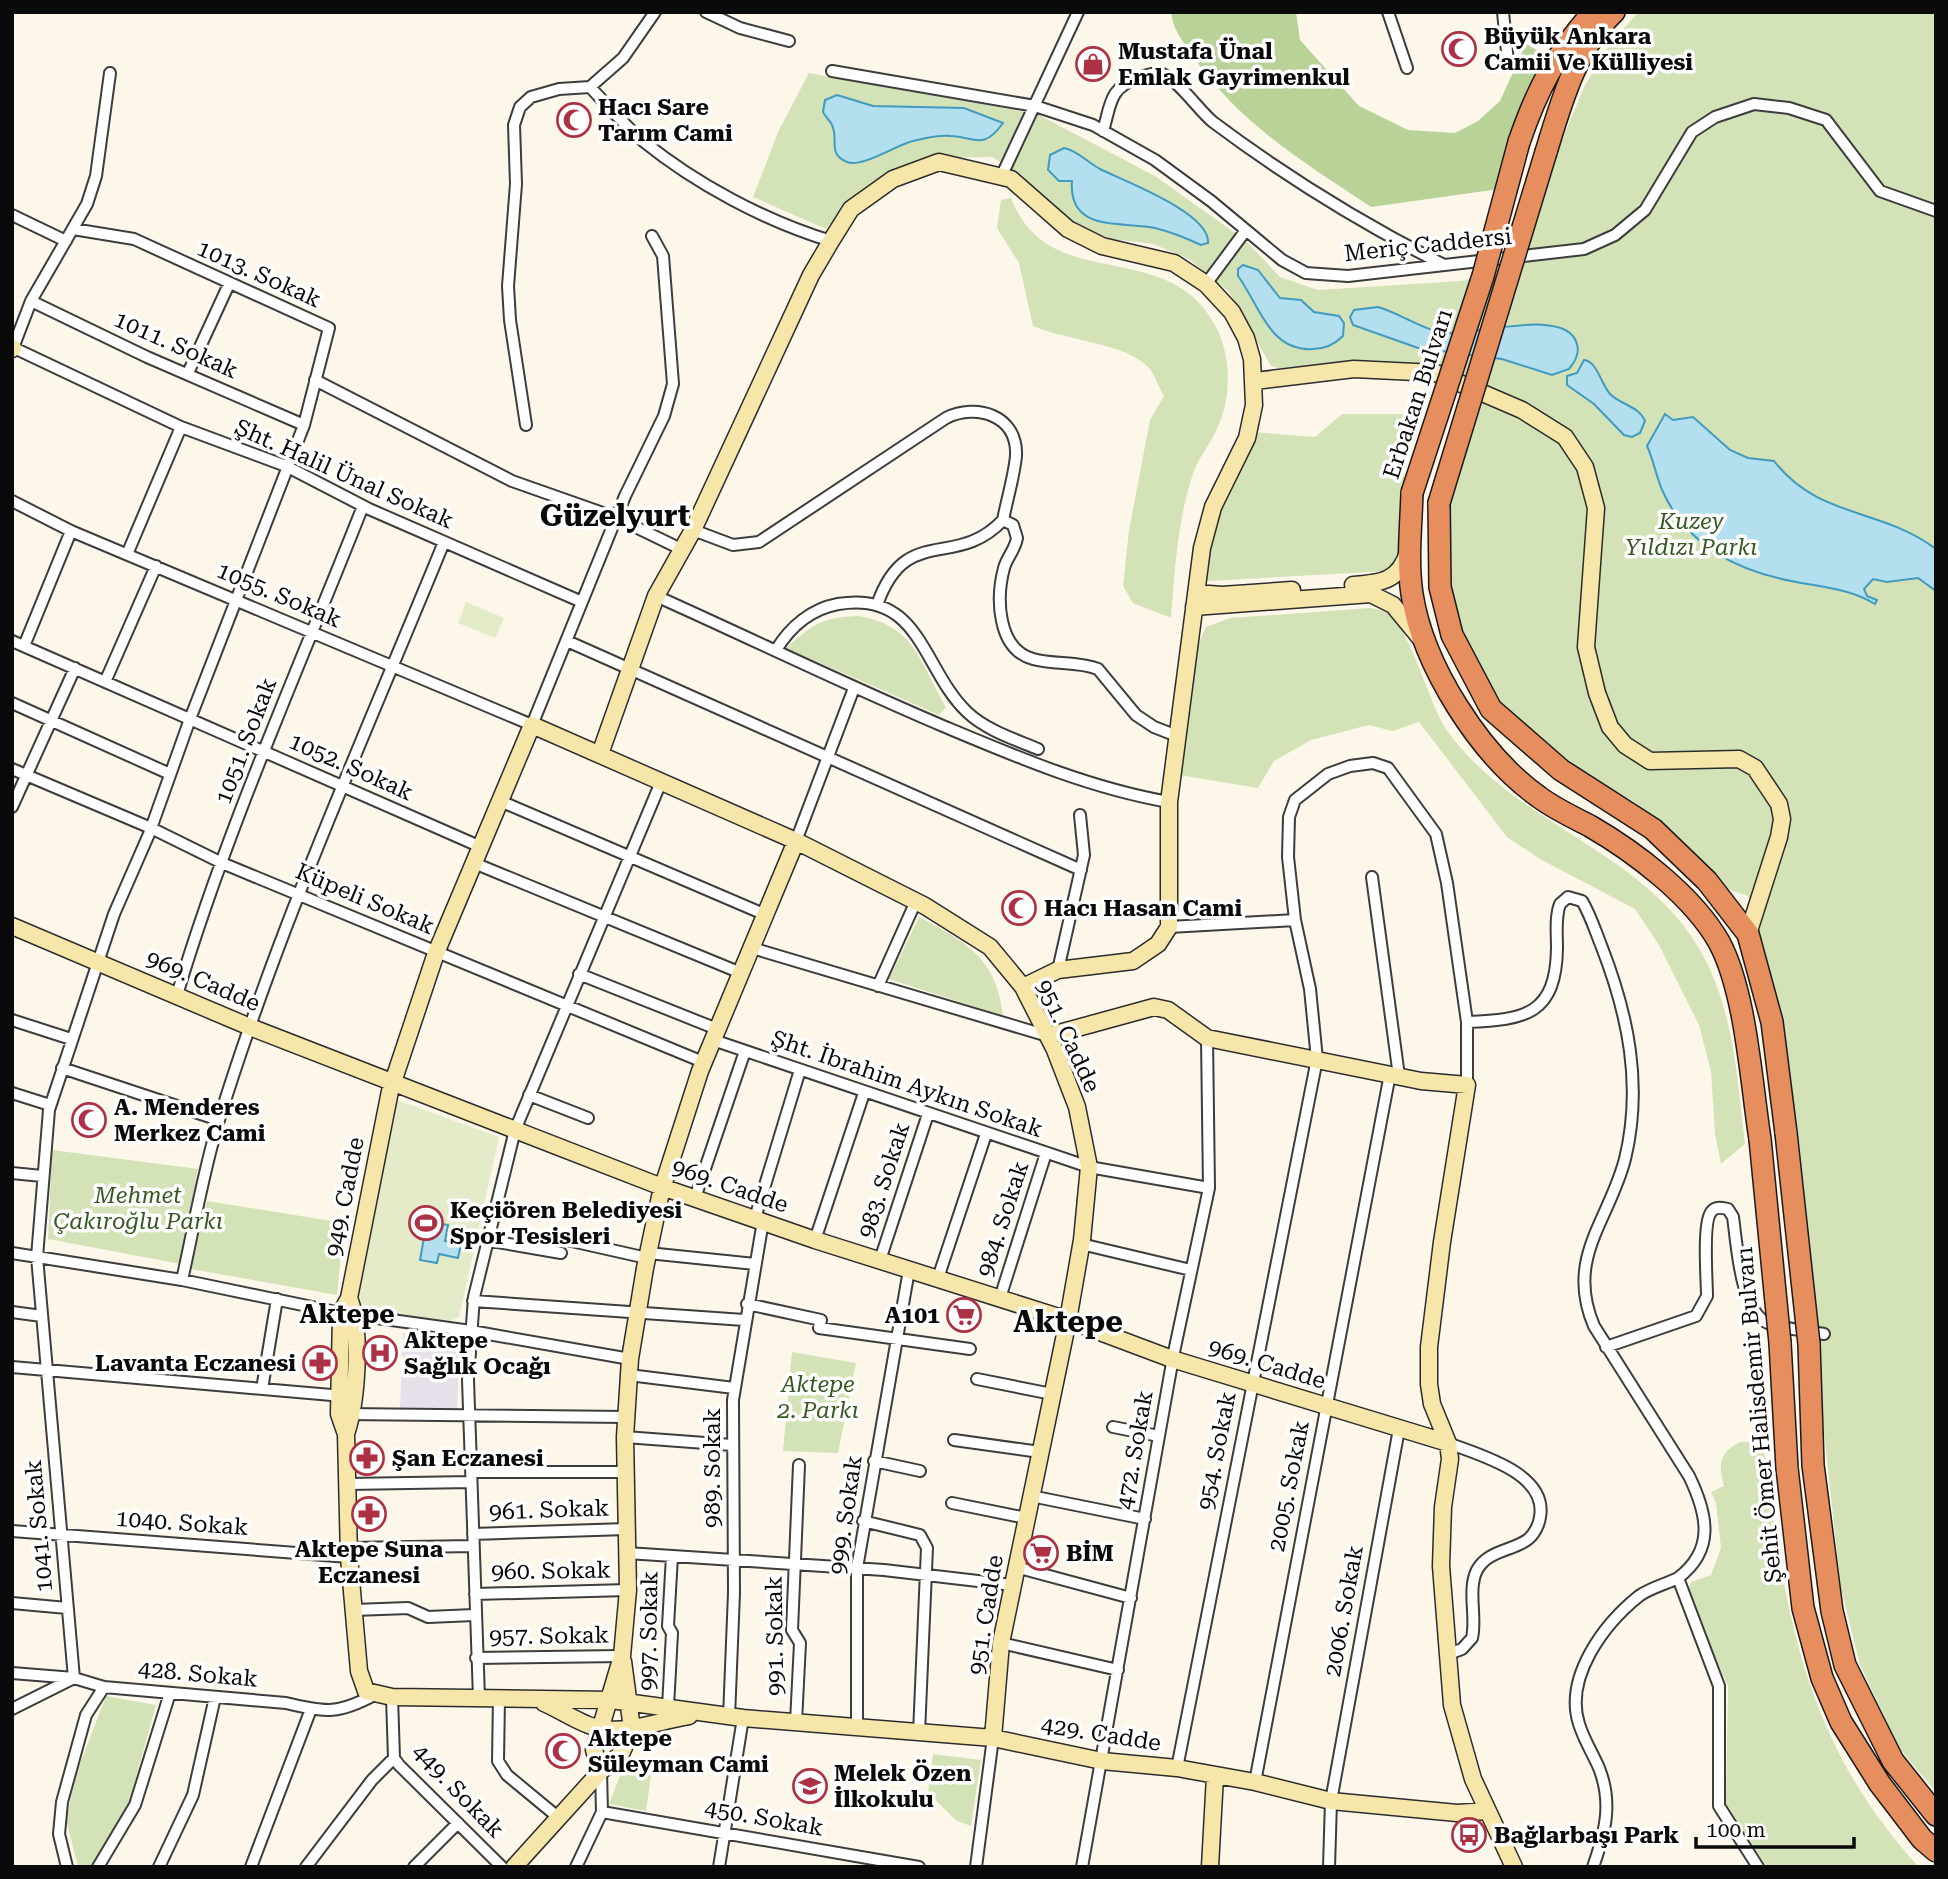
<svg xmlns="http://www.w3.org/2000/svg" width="1948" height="1879" viewBox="0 0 1948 1879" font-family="'Roboto Serif',serif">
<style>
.industrial{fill:#e7dfe9}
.green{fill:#d3e3b7}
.forest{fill:#b8d298}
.pitch{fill:#e3ebc8}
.water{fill:#b3dfef;stroke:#419abf;stroke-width:2}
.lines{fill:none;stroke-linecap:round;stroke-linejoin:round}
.street-casing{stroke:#3d3d3d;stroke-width:14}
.secondary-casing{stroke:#2c2c2c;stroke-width:19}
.highway-casing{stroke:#1b1b1b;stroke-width:24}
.street{stroke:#fff;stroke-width:10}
.secondary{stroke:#f7e6aa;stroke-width:16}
.highway{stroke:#e68e5e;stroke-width:21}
.highway-bridge-casing{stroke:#1b1b1b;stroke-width:24;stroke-linecap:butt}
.highway-bridge{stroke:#e68e5e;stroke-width:21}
.labels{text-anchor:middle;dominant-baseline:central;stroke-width:7;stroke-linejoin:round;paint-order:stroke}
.poi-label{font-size:23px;font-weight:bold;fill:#0a0a0a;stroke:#fff;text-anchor:start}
.street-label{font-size:23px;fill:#0a0a0a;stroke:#fff}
.park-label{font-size:23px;font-style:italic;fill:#345a22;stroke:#fff}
.quarter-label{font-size:26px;font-weight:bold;fill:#0a0a0a;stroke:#fff}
.district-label{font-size:30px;font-weight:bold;fill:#0a0a0a;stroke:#fff}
</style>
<rect width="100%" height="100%" fill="#fdf7e9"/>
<path class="industrial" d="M403,1333L460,1338L457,1409H400Z"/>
<path class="green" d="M1638,12H1936V1792L1900,1749L1860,1665L1841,1588L1782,1049L1765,955L1748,896L1724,888L1677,838L1633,801L1567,766L1525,731L1490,689L1459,631L1449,585L1448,493L1480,385L1411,364L1336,363L1281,369L1271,366L1229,292L1189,259L1153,244L1111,239L1076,226L1039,196L1023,176L992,157L930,158L856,195L826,229L753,197L779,130L809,73L1037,114L1155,176L1245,240L1280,277L1318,290L1461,281L1517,271L1530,216L1585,85L1606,50Z
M1011,198C1050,299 1171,232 1218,331C1231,359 1231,396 1219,424C1213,439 1203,452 1196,466C1189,483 1184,505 1181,523C1175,554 1174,586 1171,618L1133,603L1123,586L1129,530L1150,420L1164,396C1159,388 1155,374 1148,367C1128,344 1064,340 1033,326L1019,263L997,228L1001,200Z
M1342,414H1405L1404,532L1397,564L1388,571L1208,581L1203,576L1206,527L1252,432L1315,437Z
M1370,608C1375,609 1382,610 1386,612C1409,625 1429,703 1446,729C1512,824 1642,849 1700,950C1734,1009 1737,1078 1745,1144L1721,1164L1715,1134L1711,1071L1699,1025L1659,945L1635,909L1540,859L1507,837L1419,722L1392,731L1369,725L1311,740L1274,761L1258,788L1179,775L1196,649L1206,627L1230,618Z
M857,616C915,624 920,663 946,707L939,715L786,648C814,624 820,618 857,616Z
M919,917C966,942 997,958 1003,1016L889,979Z
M52,1150L198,1169L181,1264L48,1239Z
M207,1201L344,1223L337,1295L191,1269Z
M792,1352L856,1363L838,1453L783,1451Z
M1740,1442H1759L1766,1459C1785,1617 1806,1744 1919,1867H1767L1726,1804L1728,1686L1687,1593L1691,1582L1711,1575L1721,1548L1716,1503L1711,1492L1724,1486C1718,1464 1719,1453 1740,1442Z
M106,1696L156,1705L127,1810L92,1867H78L66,1819L78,1769Z
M933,1754L981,1760L971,1826L957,1821L928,1793Z
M623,1768L651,1775L646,1811L609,1804Z"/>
<path class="forest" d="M1171,12H1296L1300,40L1359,106L1408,130L1455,133L1478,121L1500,101L1526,44L1544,54L1522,102L1499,189L1371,207C1302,161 1241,125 1192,55C1182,40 1173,30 1171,12Z"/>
<path class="pitch" d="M466,602L504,618L495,638L458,623Z
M397,1100L499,1137L459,1317L447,1322L354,1310Z"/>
<path class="water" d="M837,95L873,106L964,108L1003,123C983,151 975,137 951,136C938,135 925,138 913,141C896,145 862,168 847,162C827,154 839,139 832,125C830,120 825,117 823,112L825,100Z
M1064,148C1077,150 1088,163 1100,169C1122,180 1211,213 1208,243L1201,245C1186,238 1171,232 1155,228C1122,221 1068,233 1072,181H1059L1048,170L1050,155Z
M1243,265L1258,270L1280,298L1301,300L1314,312L1339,316L1344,323L1343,336C1335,344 1324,349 1313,349C1269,352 1259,304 1238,276V269Z
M1378,307C1400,313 1422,330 1444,333C1473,336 1567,306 1577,344C1580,354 1575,362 1569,369L1552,375L1502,359L1418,348L1353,325L1350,317L1354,310Z
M1584,360C1597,361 1601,384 1610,394C1621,405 1639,406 1645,421L1640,433L1632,437L1624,435L1594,404L1567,385V376L1577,373Z
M1665,414L1673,420L1693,417L1730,450L1748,458L1774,461C1819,519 1880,507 1936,549V591L1918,578L1887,582L1873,579L1864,589L1867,596L1877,600L1875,604C1849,588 1820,587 1791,581C1736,570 1688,546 1663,492C1656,477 1654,461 1647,446Z
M427,1221L448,1225L445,1241L461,1244L458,1258L439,1254L437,1263L420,1260Z"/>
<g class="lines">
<g class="street-casing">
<path id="street" d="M706,12L740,28L789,41
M1388,12L1407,68
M1503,12L1508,62
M832,71L1035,106L1093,125L1155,160L1211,201L1282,260L1306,273L1348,276L1584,249L1615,235L1645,210L1692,132L1715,117L1754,104L1789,108L1826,120L1880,191L1936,211
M590,87C607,105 624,125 643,141C696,184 765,221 831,241
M1103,131C1111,104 1109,88 1138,78C1144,76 1153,73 1159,73C1174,74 1199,111 1213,122C1285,176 1363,224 1444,265
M1002,175L1078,12
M12,215L66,241
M1206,284L1246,230
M31,301L147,357L304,425
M12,347L181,427L286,466L369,509L582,602
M13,348L31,301L87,204L96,176L110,73
M188,373L229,284
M315,380L512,481L617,518L683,550
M526,425L510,320L508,286L516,184L514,125L520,107L531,97L559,89L590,87L623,58L655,12
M12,501L71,531L532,725L625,496L664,416L673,384L663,256L652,236
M1003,520L1013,525L1017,538C1015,550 1007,557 1004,568C996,598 997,649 1033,659C1054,665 1078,661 1098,669L1136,715L1154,727L1177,736
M693,530L733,545L759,542L946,418C976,403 1018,415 1016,456C1014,477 1007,499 1003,520C955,571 906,522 877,605
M128,552L181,427
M656,596C752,639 846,685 943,726C1017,757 1089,788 1169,802
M12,641L481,847
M567,641L1081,870
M24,646L71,531
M776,650C790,627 811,609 838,604C921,590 922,669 967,712C986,730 1014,739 1038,749
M105,682L156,566
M12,703L170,774
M12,769L151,828L222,863L703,1062
M500,801L766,915
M12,807L75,668
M796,841L854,688
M474,863L741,973
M1372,877L1399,1076
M1169,927L1295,920
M752,948L1048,1036
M1058,970L1084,855L1080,815
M579,974L717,1029
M878,986L916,901
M177,995C227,828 299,668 363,506
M12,1020L71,1039
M1467,1022C1526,1020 1556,1014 1557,948C1557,933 1555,917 1560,904L1568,897L1582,901C1590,914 1595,930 1601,945C1628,1014 1643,1085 1625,1159C1609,1221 1565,1258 1594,1326L1689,1476C1708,1515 1715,1550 1678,1578L1719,1686V1806L1758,1867
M713,1040L1089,1167L1209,1188
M62,1068L219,1120
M12,1093L50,1105
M529,1095L588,1118
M12,1173L42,1176
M695,1198L745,1051
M755,1218L800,1070
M486,1240L561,1253
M567,1240L647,1258
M815,1240L864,1093
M1081,1244L1191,1270
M12,1253L182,1280L341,1313L471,1331L630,1359
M648,1253L755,1264
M880,1260L928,1114
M938,1278L986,1134
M182,1280C194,1227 203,1172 219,1120C280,922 366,733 444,542
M1000,1298L1046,1153
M473,1301L744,1320
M747,1304L821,1320L819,1328L970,1349
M12,1312L42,1316
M1606,1347L1696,1316L1707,1296C1707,1280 1702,1220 1712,1211C1716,1206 1723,1208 1728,1209L1733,1217C1737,1244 1740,1314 1770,1324C1787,1329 1807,1331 1824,1334
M12,1367L343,1396
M629,1375L734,1388
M977,1379L1052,1394
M262,1389L277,1299
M345,1414L626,1417
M1113,1427L1159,1436
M625,1437L732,1445
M954,1440L1040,1452
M874,1461L920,1471
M471,1472H626
M347,1484L471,1482
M1031,1496L1145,1519
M952,1503L1026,1518
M863,1521L920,1535L927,1548L919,1733
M12,1531L349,1557
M473,1534L627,1529
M349,1548L473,1546
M627,1553L884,1570L1012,1585
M1016,1567L1131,1598
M475,1594L628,1590
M12,1603L67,1608
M354,1610L408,1608L428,1617L474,1615
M1001,1643L1118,1670
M1446,1655L1462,1649L1472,1638C1477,1617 1467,1590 1477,1570C1487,1551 1511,1551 1527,1540C1534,1535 1539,1525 1540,1517C1548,1473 1479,1455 1448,1443
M476,1658L622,1656
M12,1673L74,1678L104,1687L286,1703C327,1713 339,1714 376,1694
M392,1697L394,1758L399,1765L502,1867
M479,1698L468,1380L474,1297L515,1130L661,782
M499,1698L498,1761L507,1775L559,1818
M668,1707L672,1633L668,1626L672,1556
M12,1709L74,1678L37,1257L49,1110L114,914L149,834L190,719L304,425L329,328L134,239L73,229
M729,1717L734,1593L733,1400L763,1221
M796,1722L800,1643L792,1630L799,1465
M857,1727V1568L909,1270
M1177,1768L1317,1059L1310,989L1295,920L1288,857L1289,817L1295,800L1328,774L1350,766L1373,763L1388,768L1436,834L1447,883L1467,1022V1085
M1255,1782L1390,1074
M602,1812L919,1867
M67,1867L59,1834L62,1802L86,1715L104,1687
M98,1867L135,1805L170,1693
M159,1867L193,1795L215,1697
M251,1867L311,1709
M306,1867L372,1780L394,1758
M414,1867L458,1823
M576,1867L602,1812L601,1771
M719,1867L743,1718
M976,1867L993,1738
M1082,1867L1174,1352L1209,1188L1207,1038
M1329,1867L1331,1801L1399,1429
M1593,1867C1605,1833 1613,1803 1599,1768C1593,1754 1584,1740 1579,1724C1564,1677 1604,1624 1639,1596C1650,1588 1666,1584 1678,1578"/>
</g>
<g class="secondary-casing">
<path id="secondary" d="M12,349L13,348
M1255,381L1354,369L1436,373L1522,410L1565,437L1585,467L1596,508L1586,647L1597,693L1610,727L1625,745L1650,761L1739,759L1755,768L1779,804L1782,819L1779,837L1748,934
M1353,585C1380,583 1399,582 1408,552
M1196,593L1222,595L1292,590
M1194,607L1371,594L1393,605L1421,639
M600,754L656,596L693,530L811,275L831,241L851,209L893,179L939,162L1011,179L1068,229L1102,246L1174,263L1206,284L1232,312L1246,338L1252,359L1254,405L1247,438L1213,507L1202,548L1169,802V927L1158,944L1133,961L1058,970L1023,987
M12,926L250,1027L662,1187L815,1240L1068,1320L1172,1359L1448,1443
M1048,1036L1154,1007L1168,1010L1207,1038L1421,1081L1467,1085L1442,1242L1429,1347V1384L1432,1404L1448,1443L1450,1459L1443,1507L1441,1566L1452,1705L1473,1779L1514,1867
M346,1434L339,1414L341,1313L349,1298
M544,1703C561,1710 580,1724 598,1728C625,1735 662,1720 689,1716
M993,1738L1001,1643L1068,1320L1082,1240L1089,1167L1077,1107L1055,1050L1023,987L990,947L925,906L796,841L532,725L436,953L390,1091L349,1298C362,1330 357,1401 346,1434L349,1557L359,1671L366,1691L392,1697L611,1700L743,1718L993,1738L1102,1761L1177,1768L1255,1782L1331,1801L1457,1813L1487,1811
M601,1771L594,1750L622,1656L628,1590L625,1437L630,1359L645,1268L661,1192L700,1071L796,841
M514,1867L601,1771L621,1754L632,1729L623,1661
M1210,1867L1215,1776"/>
</g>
<g class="highway-casing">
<path id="highway" d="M1519,142C1538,87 1555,56 1593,12
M1546,152C1561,103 1576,48 1614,12
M1412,493C1411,526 1407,562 1412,594C1423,666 1480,755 1539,797C1555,809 1573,817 1590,826C1635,852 1693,896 1719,942C1746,992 1751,1082 1760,1139
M1439,503L1440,587L1452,635L1491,709L1561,770L1653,829L1707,881L1748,934L1772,1022L1786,1133
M1780,1343L1787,1468L1803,1608L1822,1678L1841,1722L1880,1784L1922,1839L1936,1851
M1809,1344L1813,1465L1832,1611L1845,1665L1893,1761L1936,1815"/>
</g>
<use href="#street" class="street"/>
<use href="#secondary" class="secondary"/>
<use href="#highway" class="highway"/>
<g class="highway-bridge-casing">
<path id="highway-bridge" d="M1412,493L1483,276L1519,142
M1439,503L1546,152
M1786,1133L1809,1344
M1760,1139L1780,1343"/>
</g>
<use href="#highway-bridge" class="highway-bridge"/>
</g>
<defs>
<g id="mosque-ring" transform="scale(1.75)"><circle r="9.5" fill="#fff" stroke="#ac3144" stroke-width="1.5"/><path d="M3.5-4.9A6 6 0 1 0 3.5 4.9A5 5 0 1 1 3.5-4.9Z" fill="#ac3144"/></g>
<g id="shop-ring" transform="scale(1.75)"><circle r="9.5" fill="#fff" stroke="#ac3144" stroke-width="1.5"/><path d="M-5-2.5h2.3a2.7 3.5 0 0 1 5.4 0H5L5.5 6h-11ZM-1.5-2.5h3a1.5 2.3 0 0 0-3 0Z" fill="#ac3144"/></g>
<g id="stadium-ring" transform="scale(1.75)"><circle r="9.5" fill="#fff" stroke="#ac3144" stroke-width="1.5"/><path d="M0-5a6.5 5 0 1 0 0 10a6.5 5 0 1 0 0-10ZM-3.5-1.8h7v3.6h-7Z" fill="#ac3144"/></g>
<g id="supermarket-ring" transform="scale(1.75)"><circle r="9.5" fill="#fff" stroke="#ac3144" stroke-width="1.5"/><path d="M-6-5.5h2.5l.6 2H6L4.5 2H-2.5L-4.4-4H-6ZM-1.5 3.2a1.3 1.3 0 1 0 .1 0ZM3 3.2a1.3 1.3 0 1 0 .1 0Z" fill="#ac3144"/></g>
<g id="hospital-ring" transform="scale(1.75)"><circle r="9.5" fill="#fff" stroke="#ac3144" stroke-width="1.5"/><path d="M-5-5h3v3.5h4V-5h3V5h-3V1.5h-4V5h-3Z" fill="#ac3144"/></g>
<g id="pharmacy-ring" transform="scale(1.75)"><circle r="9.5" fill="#fff" stroke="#ac3144" stroke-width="1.5"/><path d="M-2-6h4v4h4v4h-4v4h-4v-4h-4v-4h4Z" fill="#ac3144"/></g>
<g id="school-ring" transform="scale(1.75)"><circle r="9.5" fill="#fff" stroke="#ac3144" stroke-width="1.5"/><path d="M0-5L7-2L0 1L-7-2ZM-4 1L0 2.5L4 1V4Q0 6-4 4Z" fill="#ac3144"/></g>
<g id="bus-ring" transform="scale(1.75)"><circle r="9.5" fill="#fff" stroke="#ac3144" stroke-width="1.5"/><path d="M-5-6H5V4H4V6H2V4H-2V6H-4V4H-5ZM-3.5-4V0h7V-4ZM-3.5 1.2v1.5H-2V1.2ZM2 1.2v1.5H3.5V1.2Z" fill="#ac3144"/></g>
</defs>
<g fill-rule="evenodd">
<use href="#mosque-ring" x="1459" y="49"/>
<use href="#shop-ring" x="1093" y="64"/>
<use href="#mosque-ring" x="574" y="120"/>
<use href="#mosque-ring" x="1019" y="908"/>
<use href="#mosque-ring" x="89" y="1120"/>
<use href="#stadium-ring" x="426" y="1223"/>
<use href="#supermarket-ring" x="964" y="1315"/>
<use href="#hospital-ring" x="380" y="1353"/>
<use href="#pharmacy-ring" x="320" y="1363"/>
<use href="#pharmacy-ring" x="367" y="1458"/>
<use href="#pharmacy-ring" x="369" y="1514"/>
<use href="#supermarket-ring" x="1041" y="1553"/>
<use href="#mosque-ring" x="563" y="1751"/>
<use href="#school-ring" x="810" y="1786"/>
<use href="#bus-ring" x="1469" y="1835"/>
</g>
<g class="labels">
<g class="poi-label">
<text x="1484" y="36">Büyük Ankara<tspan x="1484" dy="26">Camii Ve Külliyesi</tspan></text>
<text x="1118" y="51">Mustafa Ünal<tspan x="1118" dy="26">Emlak Gayrimenkul</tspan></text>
<text x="598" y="107">Hacı Sare<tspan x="598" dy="26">Tarım Cami</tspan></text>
<text x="1044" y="908">Hacı Hasan Cami</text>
<text x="114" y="1107">A. Menderes<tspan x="114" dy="26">Merkez Cami</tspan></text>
<text x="450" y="1210">Keçiören Belediyesi<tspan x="450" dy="26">Spor Tesisleri</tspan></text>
<text x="940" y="1315" text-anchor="end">A101</text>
<text x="404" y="1340">Aktepe<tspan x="404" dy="26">Sağlık Ocağı</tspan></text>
<text x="296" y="1363" text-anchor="end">Lavanta Eczanesi</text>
<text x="392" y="1458">Şan Eczanesi</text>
<text x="369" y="1549" text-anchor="middle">Aktepe Suna<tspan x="369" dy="26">Eczanesi</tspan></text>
<text x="1066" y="1553">BİM</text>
<text x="588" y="1738">Aktepe<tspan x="588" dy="26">Süleyman Cami</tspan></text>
<text x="834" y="1773">Melek Özen<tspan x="834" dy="26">İlkokulu</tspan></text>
<text x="1494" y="1835">Bağlarbaşı Park</text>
</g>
<g class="street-label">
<text transform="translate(1428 245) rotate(-6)">Meriç Caddersi</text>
<text transform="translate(259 274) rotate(24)">1013. Sokak</text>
<text transform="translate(176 345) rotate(24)">1011. Sokak</text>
<text transform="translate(1418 394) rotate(-72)">Erbakan Bulvarı</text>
<text transform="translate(344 474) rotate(24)">Şht. Halil Ünal Sokak</text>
<text transform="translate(279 595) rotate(23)">1055. Sokak</text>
<text transform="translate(246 741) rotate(-69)">1051. Sokak</text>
<text transform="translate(351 767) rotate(24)">1052. Sokak</text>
<text transform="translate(365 899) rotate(23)">Küpeli Sokak</text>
<text transform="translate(203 981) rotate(23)">969. Cadde</text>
<text transform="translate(1068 1036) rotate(65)">951. Cadde</text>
<text transform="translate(907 1084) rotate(19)">Şht. İbrahim Aykın Sokak</text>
<text transform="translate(884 1180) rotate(-72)">983. Sokak</text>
<text transform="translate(730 1186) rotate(19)">969. Cadde</text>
<text transform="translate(345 1197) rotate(-79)">949. Cadde</text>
<text transform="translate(1003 1219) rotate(-72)">984. Sokak</text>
<text transform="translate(1267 1364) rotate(17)">969. Cadde</text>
<text transform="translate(1759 1415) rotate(-95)">Şehit Ömer Halisdemir Bulvarı</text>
<text transform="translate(1135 1450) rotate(-80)">472. Sokak</text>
<text transform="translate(1217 1451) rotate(-79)">954. Sokak</text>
<text transform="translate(712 1468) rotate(-90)">989. Sokak</text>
<text transform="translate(1289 1486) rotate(-79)">2005. Sokak</text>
<text transform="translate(549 1510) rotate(-2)">961. Sokak</text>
<text transform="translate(846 1515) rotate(-82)">999. Sokak</text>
<text transform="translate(182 1523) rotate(4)">1040. Sokak</text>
<text transform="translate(39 1526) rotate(-95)">1041. Sokak</text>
<text transform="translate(551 1571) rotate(-1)">960. Sokak</text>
<text transform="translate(1344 1611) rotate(-80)">2006. Sokak</text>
<text transform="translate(986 1615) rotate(-81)">951. Cadde</text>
<text transform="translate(649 1631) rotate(-89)">997. Sokak</text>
<text transform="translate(549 1636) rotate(-1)">957. Sokak</text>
<text transform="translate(775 1636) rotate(-91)">991. Sokak</text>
<text transform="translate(198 1674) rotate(5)">428. Sokak</text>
<text transform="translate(1101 1734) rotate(9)">429. Cadde</text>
<text transform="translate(458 1791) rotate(46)">449. Sokak</text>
<text transform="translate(764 1818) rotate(10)">450. Sokak</text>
</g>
<g class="park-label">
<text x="1691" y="521">Kuzey<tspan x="1691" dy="26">Yıldızı Parkı</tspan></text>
<text x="138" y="1195">Mehmet<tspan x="138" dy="26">Çakıroğlu Parkı</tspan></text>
<text x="818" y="1384">Aktepe<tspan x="818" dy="26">2. Parkı</tspan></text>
</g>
<g class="quarter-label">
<text x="347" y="1314">Aktepe</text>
</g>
<g class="district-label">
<text x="615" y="515">Güzelyurt</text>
<text x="1068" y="1321">Aktepe</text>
</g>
</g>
<rect width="1948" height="1879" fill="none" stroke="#0a0a0a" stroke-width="28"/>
<path d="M1696 1837v10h158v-10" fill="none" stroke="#0a0a0a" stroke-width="3.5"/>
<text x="1706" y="1837" font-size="21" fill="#0a0a0a" stroke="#ffffff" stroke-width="5" paint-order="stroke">100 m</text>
</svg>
